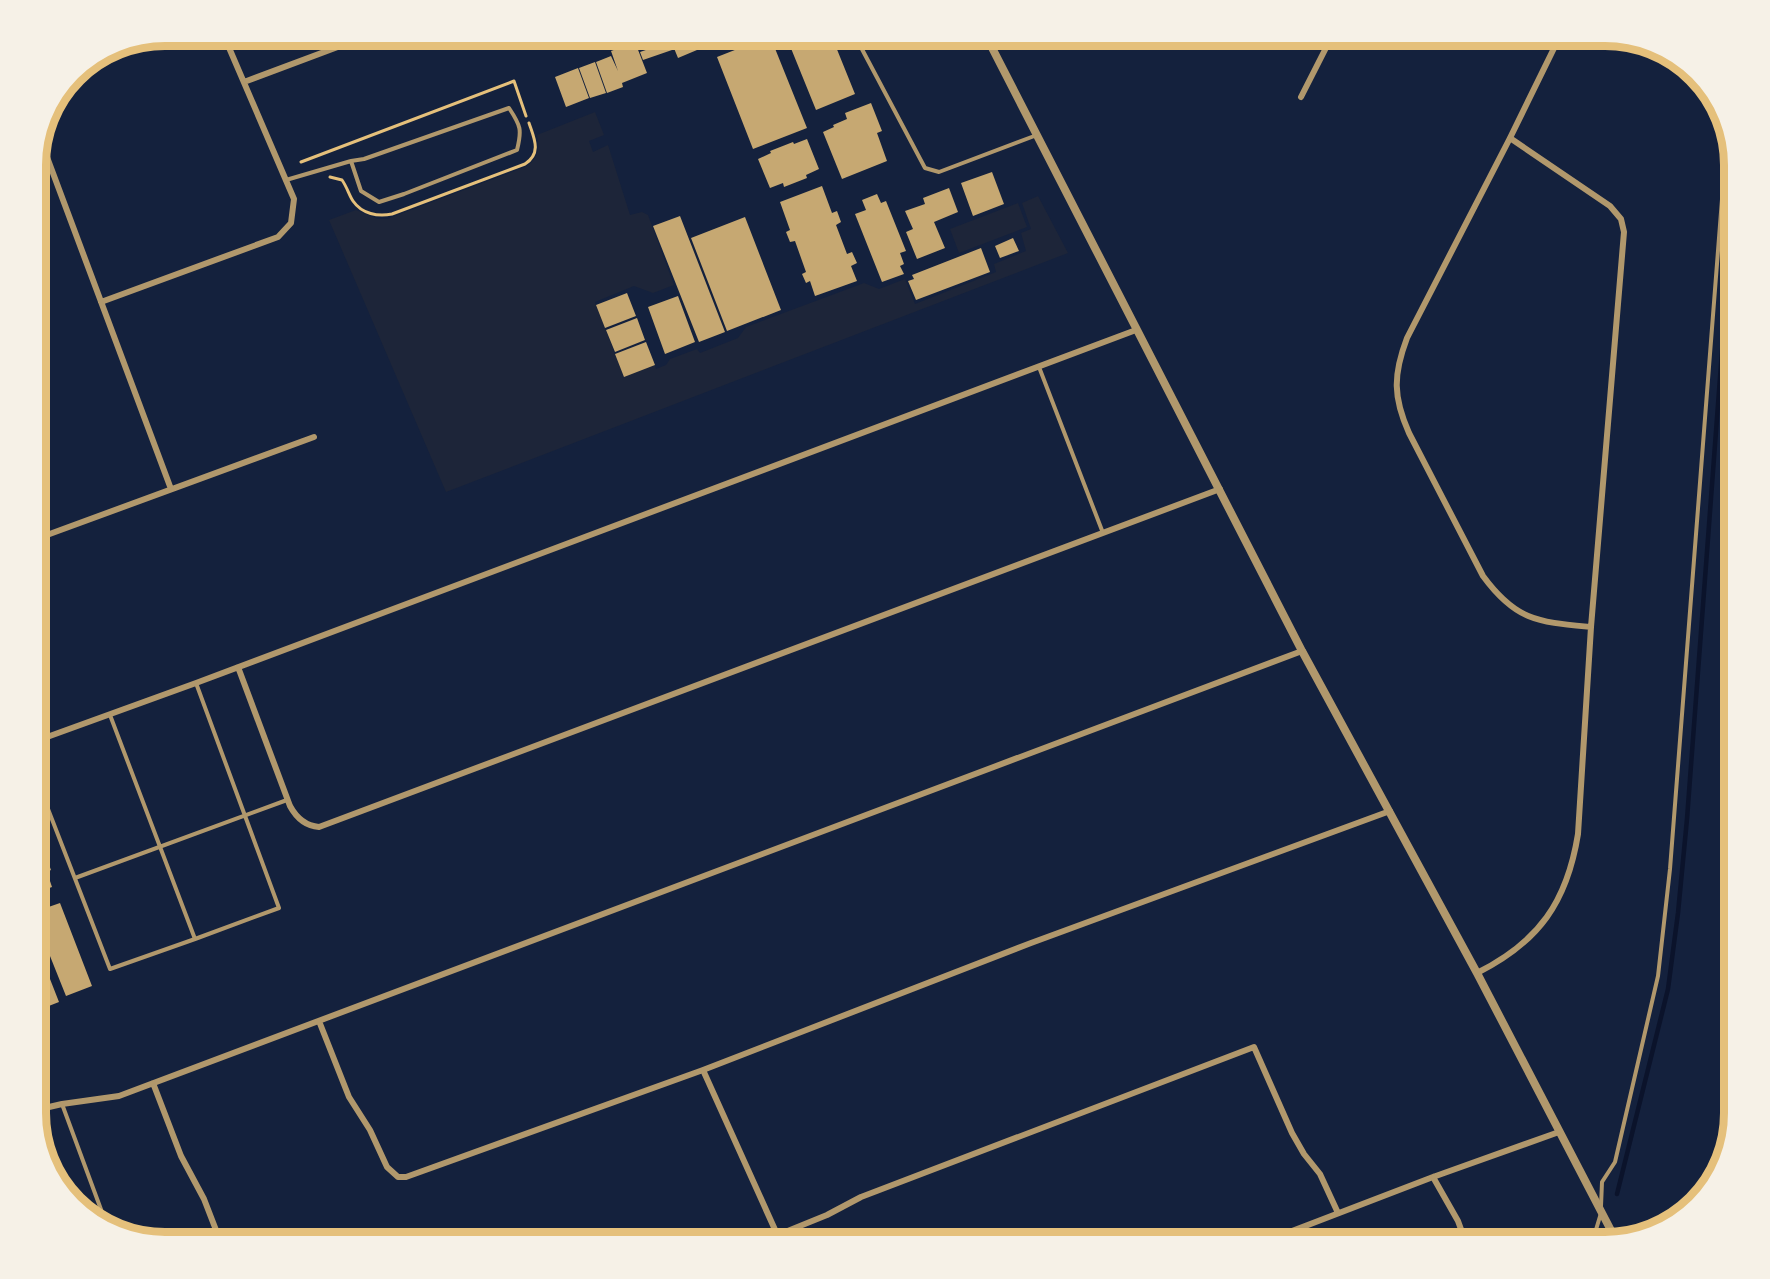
<svg xmlns="http://www.w3.org/2000/svg" width="1770" height="1279" viewBox="0 0 1770 1279" font-family="Barlow,sans-serif">
<style>
.green{fill:#1d2539}
.lines{fill:none;stroke-linecap:round;stroke-linejoin:round}
.stream{stroke:#0b132b;stroke-width:4.5}
.building{fill:#c6a872}
.path{stroke:#e5c07b;stroke-width:3}
.service{stroke:#b1986c;stroke-width:4}
.minor{stroke:#b1986c;stroke-width:6}
.tertiary{stroke:#b1986c;stroke-width:8}
.rim{fill:none;stroke:#e5c07b;stroke-width:8}
</style>
<rect width="100%" height="100%" fill="#14213d"/>
<path class="green" d="M595,112L604,135L589,141L593,152L608,145L630,215L642,212L648,215L674,285L653,293L634,286L595,302L615,354L655,365L656,369L666,365L670,359L697,349L700,353L738,338L746,327L864,283L879,289L905,279L915,304L996,272L994,264L1026,251L1021,233L1031,229L1022,203L1038,196L1068,253L446,492L329,220L356,210L378,219H387L525,167C538,159 540,149 537,135Z
M1018,203L1027,227L959,253L950,229Z"/>
<g class="lines">
<path class="stream" d="M1617,1194L1668,989L1678,913L1687,819L1734,191"/>
</g>
<path class="building" d="M669,36H691L697,50L678,58Z
M693,36H715L718,42L698,50Z
M770,36L807,128L753,149L717,57Z
M786,36H836L838,41L834,42L855,94L816,110Z
M635,42L647,73L622,83L623,87L607,93L596,62L611,56L618,71L611,51Z
M669,42L672,50L643,60L640,52Z
M595,62L606,93L590,98L579,68Z
M578,68L589,98L566,107L555,77Z
M871,103L882,131L877,133L887,161L842,179L823,132L834,127L833,125L847,119L845,113Z
M807,139L819,169L806,175L807,178L784,187L783,183L770,188L758,159L771,153L770,151L793,142L794,144Z
M992,172L1004,204L973,216L961,183Z
M822,186L832,213L837,211L841,222L836,225L847,254L852,252L857,263L851,266L857,281L815,296L810,281L806,283L802,274L806,272L795,241L790,242L786,232L790,230L780,202Z
M949,188L958,212L934,222L945,248L917,259L906,232L913,229L905,211L925,204L923,198Z
M877,194L881,203L886,201L906,251L900,253L904,264L900,266L904,274L882,282L855,214L866,210L862,200Z
M680,216L725,332L699,342L653,226Z
M745,217L781,310L727,331L691,238Z
M1013,238L1019,251L1000,258L995,246Z
M981,248L990,272L916,300L908,281L914,279L912,275Z
M627,293L636,316L605,328L596,305Z
M678,296L695,342L665,354L648,307Z
M637,318L645,340L615,352L606,330Z
M646,342L655,365L624,377L615,354Z
M42,846L51,870L47,872L52,887L36,893V849Z
M60,903L92,986L66,996L36,921L39,918L37,911Z
M50,979L59,1002L36,1011V984Z"/>
<g class="lines">
<path class="path" d="M301,162L514,81L526,116
M330,177L342,180C347,187 349,195 353,201C362,214 378,217 392,214L525,164C542,153 534,138 529,123"/>
<path class="service" d="M855,36L925,168L939,172L1037,135
M286,180L351,161L364,159L509,108C521,126 522,130 517,150L404,194L379,202L361,191L351,161
M1039,367L1103,533
M110,715L195,939L279,908L196,683
M36,778L110,969L195,939
M75,878L287,800
M62,1104L106,1223
M1601,1206L1602,1182L1615,1162L1658,976L1670,869L1727,135
M1592,1243L1601,1213"/>
<path class="minor" d="M1560,36L1510,138L1407,338C1393,375 1393,397 1409,433L1483,576C1516,621 1538,622 1591,627
M244,82L367,36
M1301,97L1332,36
M41,141L171,489
M101,302L278,237L291,223L294,199L224,36
M36,539L314,437
M238,667L290,806C296,817 306,826 319,827L1220,489
M36,741L196,683L1136,330
M1477,973C1539,942 1567,902 1578,834L1591,627L1624,232L1621,219L1610,206L1510,138
M319,1021L349,1097L370,1130L387,1167L398,1177H406L703,1070L1031,943L1390,811
M703,1070L781,1243
M153,1083L181,1156L204,1199L221,1243
M36,1110L62,1104L119,1096L1302,651
M1433,1177L1458,1221L1466,1243
M758,1243L827,1215L861,1197L1254,1047L1292,1133L1304,1154L1320,1174L1338,1213
M1261,1243L1433,1177L1559,1132"/>
<path class="tertiary" d="M986,36L1302,651L1477,973L1616,1240"/>
</g>
<path d="M0 0H1770V1279H0ZM165 46H1605A119 119 0 0 1 1724 165V1113A119 119 0 0 1 1605 1232H165A119 119 0 0 1 46 1113V165A119 119 0 0 1 165 46Z" fill="#f6f1e7" fill-rule="evenodd"/>
<path class="rim" d="M165 46H1605A119 119 0 0 1 1724 165V1113A119 119 0 0 1 1605 1232H165A119 119 0 0 1 46 1113V165A119 119 0 0 1 165 46Z"/>
</svg>
